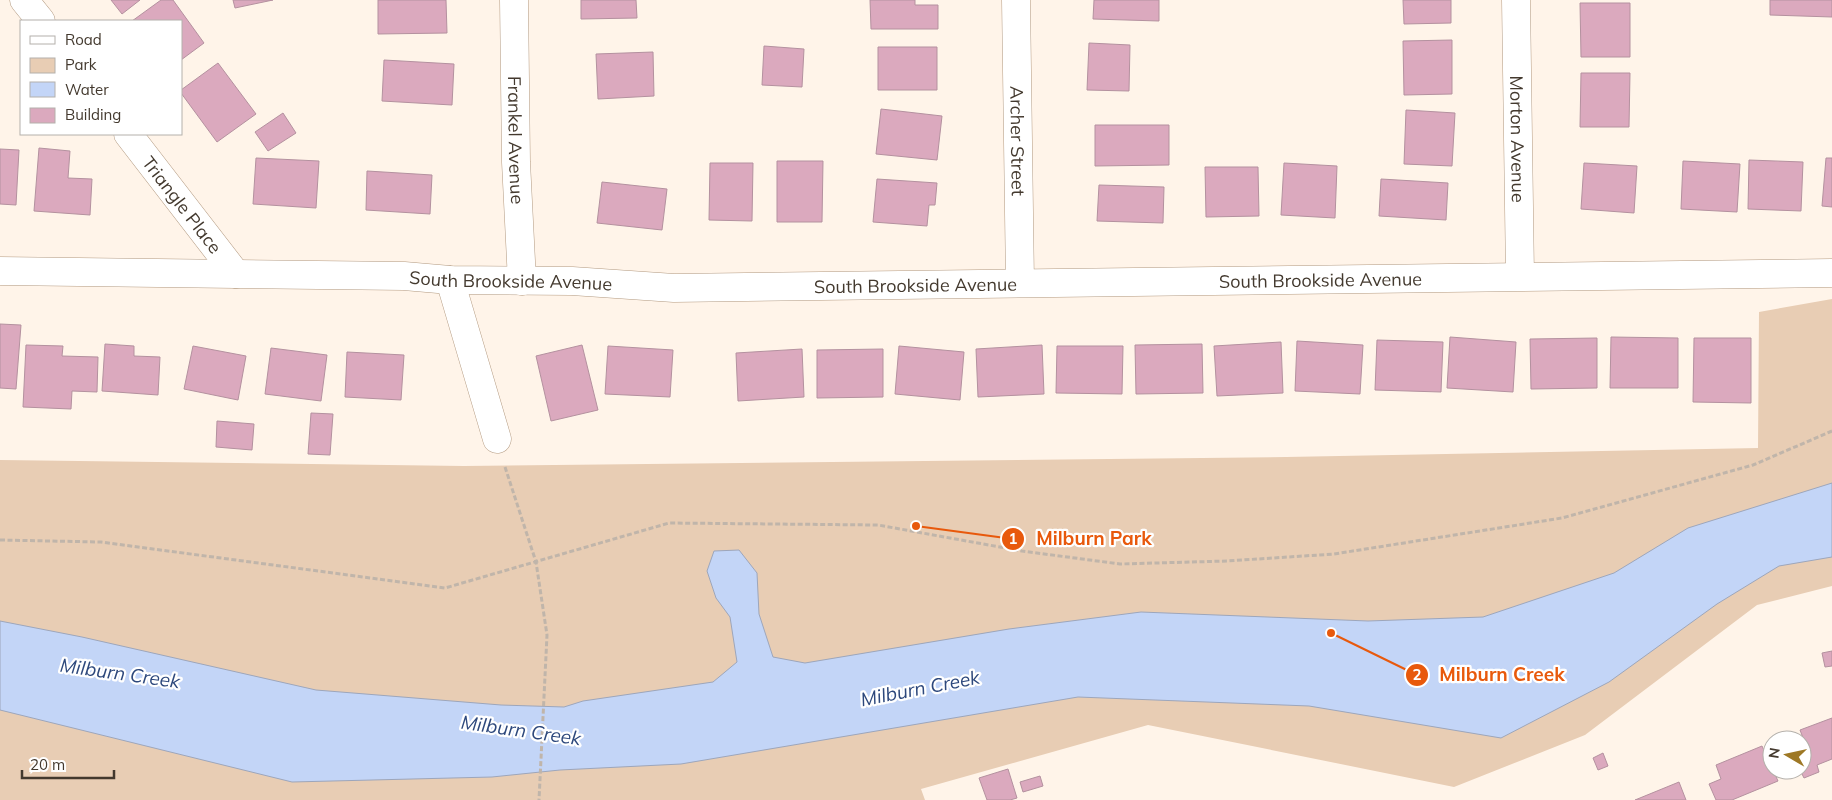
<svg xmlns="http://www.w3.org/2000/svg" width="1832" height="800" viewBox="0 0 1832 800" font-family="Mulish,sans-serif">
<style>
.green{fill:#e8cdb4}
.water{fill:#c3d5f7;stroke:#9da6bb}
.building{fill:#dba9be;stroke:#b4919f}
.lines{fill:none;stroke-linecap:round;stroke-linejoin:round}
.minor-casing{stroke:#b39a81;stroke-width:29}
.path{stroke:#c0b5aa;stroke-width:3;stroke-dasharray:5 2.5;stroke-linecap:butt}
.minor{stroke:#fff;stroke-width:28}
.labels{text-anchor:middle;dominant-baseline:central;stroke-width:4.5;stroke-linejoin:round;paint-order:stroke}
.street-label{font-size:18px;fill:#43392e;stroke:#fff}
.water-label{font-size:19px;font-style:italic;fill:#2d487c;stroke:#fff}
.leader{fill:none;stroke:#e8590c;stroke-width:2}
.callout-dot{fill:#e8590c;stroke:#fff;stroke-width:2}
.mark-label{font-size:15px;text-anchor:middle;font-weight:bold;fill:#fff}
.callout-label{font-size:19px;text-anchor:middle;font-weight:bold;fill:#e8590c;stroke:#fff;stroke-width:4.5;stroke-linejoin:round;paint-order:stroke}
</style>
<rect width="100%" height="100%" fill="#fff4e9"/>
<path class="green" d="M1832,299V586L1757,605L1585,735L1454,787L1148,725L921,789L925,800H0V460L464,466L1286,457L1758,448L1759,312Z"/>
<path class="water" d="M1832,483V557L1779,566L1717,604L1609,682L1501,738L1309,706L1078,697L681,764L560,770L492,777L292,782L0,710V621L82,637L316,690L501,705L564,707L583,701L713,682L737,662L730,617L716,598L707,571L714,551L739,550L757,573L759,614L773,657L805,663L1009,629L1141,612L1368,621L1483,617L1614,573L1688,528Z"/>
<path class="building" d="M111,0H140L122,14Z
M161,0H173L204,43L181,60V21H132Z
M233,0H273L235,8Z
M378,0H446L447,33L378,34Z
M581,0H636L637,18L581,19Z
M870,0H915V5H938V29H871Z
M1094,0H1159V21L1093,19Z
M1403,0H1451V23L1404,24Z
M1770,0H1832V17L1770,15Z
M1580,3H1630V57H1581Z
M1452,40V94L1404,95L1403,41Z
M1089,43L1130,45L1129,91L1087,90Z
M764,46L804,49L802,87L762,85Z
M878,47H937V90H878Z
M653,52L654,96L598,99L596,54Z
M384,60L454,64L452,105L382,101Z
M218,63L256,114L217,142L181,93V90Z
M1581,73H1630L1629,127H1580Z
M881,109L942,116L937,160L876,154Z
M1406,110L1455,113L1452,166L1404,164Z
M283,113L296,133L268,151L255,132Z
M1095,125H1169V165L1095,166Z
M39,148L70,151L68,178L92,179L90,215L34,211Z
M0,149L19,150L16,205L0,204Z
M256,158L319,161L316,208L253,204Z
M1826,158H1832V207L1822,206Z
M1749,160L1803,162L1801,211L1748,209Z
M777,161H823L822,222H777Z
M1683,161L1740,164L1737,212L1681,209Z
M710,163H753L752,221L709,220Z
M1284,163L1337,166L1335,218L1281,215Z
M1584,163L1637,166L1634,213L1581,209Z
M1205,167H1258L1259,216L1206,217Z
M367,171L432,175L430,214L366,210Z
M877,179L937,183L935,205H929L927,226L873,222Z
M1381,179L1448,183L1446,220L1379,216Z
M602,182L667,189L662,230L597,223Z
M1099,185L1164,187L1163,223L1097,221Z
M0,324L21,325L16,389L0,388Z
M1450,337L1516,342L1513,392L1447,388Z
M1611,337L1678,338V388H1610Z
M1597,338V388L1531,389L1530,339Z
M1694,338H1751V403L1693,402Z
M1377,340L1443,342L1441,392L1375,390Z
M1297,341L1363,345L1360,394L1295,391Z
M1281,342L1283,393L1217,396L1214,346Z
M105,344L134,346V356L160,357L158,395L102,391Z
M1202,344L1203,393L1136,394L1135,345Z
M26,345L63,346L62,356L98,357L97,392L72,391L71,409L23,407Z
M582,345L598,410L551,421L536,356Z
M1042,345L1044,394L978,397L976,349Z
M193,346L246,356L238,400L184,389Z
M608,346L673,350L670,397L605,394Z
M899,346L964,352L960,400L895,394Z
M1057,346H1123L1122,394L1056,393Z
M271,348L327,355L321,401L265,394Z
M802,349L804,397L738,401L736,353Z
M883,349V397L817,398V350Z
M347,352L404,355L401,400L345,397Z
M311,413L333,414L330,455L308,454Z
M217,421L254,424L252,450L216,447Z
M1832,651V666L1825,667L1822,653Z
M1832,718V759L1817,765L1819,772L1804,778L1800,770H1802V744L1805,743L1800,730Z
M1762,746L1778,781L1732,800H1716L1709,784L1721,779L1716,765Z
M1603,753L1608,766L1598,770L1593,758Z
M1008,769L1017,798L1010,800H987L979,778Z
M1040,776L1043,786L1023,792L1020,782Z
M1679,782L1686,800H1635Z"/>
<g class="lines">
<g class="minor-casing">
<g id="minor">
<path d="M24,0L41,21"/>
<path id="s1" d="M514,0L516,162L522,281"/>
<path id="s2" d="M1016,0L1020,283"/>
<path id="s3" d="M1516,0L1520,276"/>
<path id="s4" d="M128,134L236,274"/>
<path id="s5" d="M0,271L404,276L450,280L572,281L674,288L1832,273"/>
<path d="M450,280L497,439"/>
</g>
</g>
<path class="path" d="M505,467L536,562L547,635L539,800
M0,540L101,542L445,588L669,523L878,525L1022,551L1120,564L1227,561L1334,554L1562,518L1753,465L1832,431"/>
<use href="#minor" class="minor"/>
</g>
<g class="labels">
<g class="street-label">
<text stroke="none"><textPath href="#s3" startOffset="139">Morton Avenue</textPath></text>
<text stroke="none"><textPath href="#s1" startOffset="140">Frankel Avenue</textPath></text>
<text stroke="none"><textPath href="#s2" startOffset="141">Archer Street</textPath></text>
<text stroke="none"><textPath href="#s4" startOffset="89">Triangle Place</textPath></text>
<text stroke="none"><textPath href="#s5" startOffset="1321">South Brookside Avenue</textPath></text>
<text stroke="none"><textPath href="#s5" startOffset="511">South Brookside Avenue</textPath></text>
<text stroke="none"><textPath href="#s5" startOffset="916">South Brookside Avenue</textPath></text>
</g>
<g class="water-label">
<text transform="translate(120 673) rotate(8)">Milburn Creek</text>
<text transform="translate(920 688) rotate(-11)">Milburn Creek</text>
<text transform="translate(521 730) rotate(8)">Milburn Creek</text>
</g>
</g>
<path class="leader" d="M916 526L1013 539M1331 633L1417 675"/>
<g class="callout-dot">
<circle cx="916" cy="526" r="5"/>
<circle cx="1331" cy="633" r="5"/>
<circle cx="1013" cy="539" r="12"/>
<circle cx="1417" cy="675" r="12"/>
</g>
<g class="mark-label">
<text x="1013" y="544">1</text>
<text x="1417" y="680">2</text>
</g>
<g class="callout-label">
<text x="1094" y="545">Milburn Park</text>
<text x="1502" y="681">Milburn Creek</text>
</g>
<rect x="20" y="20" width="162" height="115" fill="#ffffff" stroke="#b4b0ab"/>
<rect x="30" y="36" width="25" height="8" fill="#ffffff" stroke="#b4b0ab"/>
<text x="65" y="45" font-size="15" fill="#43392e">Road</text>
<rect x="30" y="58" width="25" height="15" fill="#e8cdb4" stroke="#b4b0ab"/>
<text x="65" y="70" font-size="15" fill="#43392e">Park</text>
<rect x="30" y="82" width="25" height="15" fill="#c3d5f7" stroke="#b4b0ab"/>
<text x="65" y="95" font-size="15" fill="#43392e">Water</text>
<rect x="30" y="108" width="25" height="15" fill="#dba9be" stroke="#b4b0ab"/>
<text x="65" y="120" font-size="15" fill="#43392e">Building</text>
<g transform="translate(1787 755) rotate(279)"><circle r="24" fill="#ffffff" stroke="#b4b0ab"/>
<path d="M0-4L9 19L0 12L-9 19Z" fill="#9e7825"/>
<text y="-8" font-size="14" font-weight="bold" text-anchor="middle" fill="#43392e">N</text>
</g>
<path d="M22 770v8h92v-8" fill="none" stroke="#43392e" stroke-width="2.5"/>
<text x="30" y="770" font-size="15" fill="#43392e" stroke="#ffffff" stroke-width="4" paint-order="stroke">20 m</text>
</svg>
